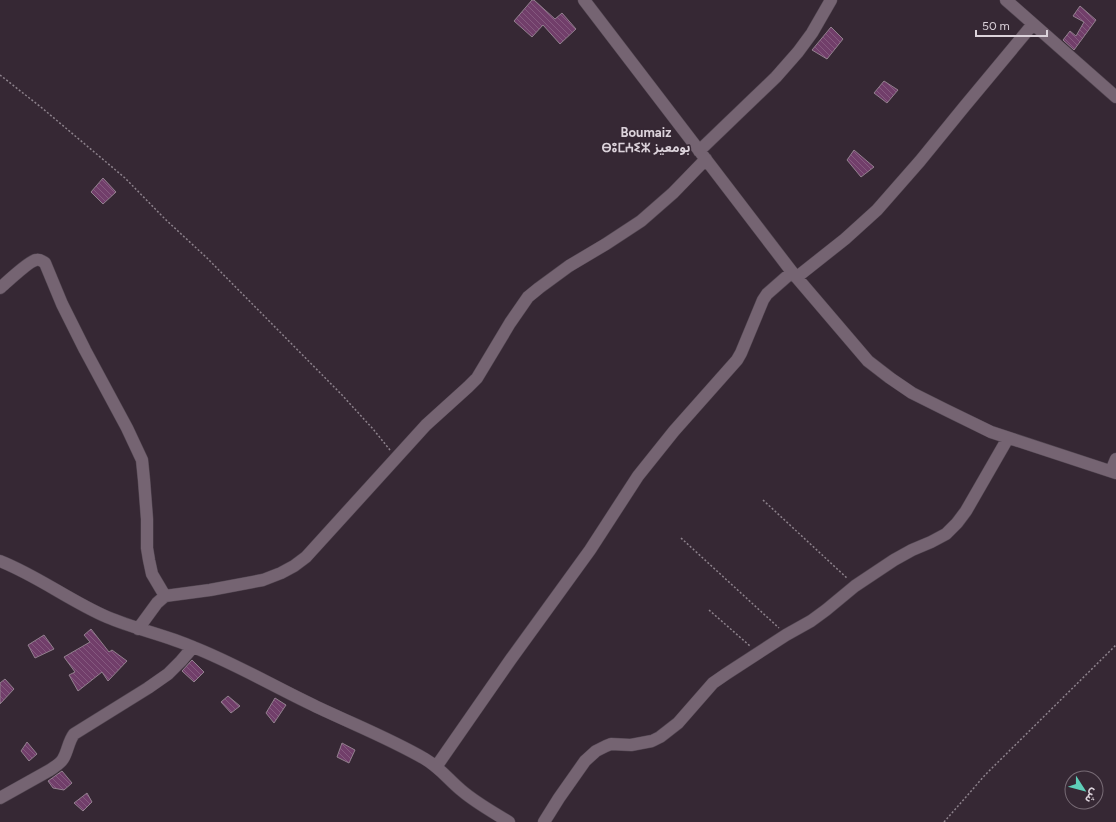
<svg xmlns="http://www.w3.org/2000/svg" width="1116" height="822" viewBox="0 0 1116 822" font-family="Figtree,'Noto Sans Arabic','Noto Sans Tifinagh',sans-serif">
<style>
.building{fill:url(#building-back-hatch);stroke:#92808e}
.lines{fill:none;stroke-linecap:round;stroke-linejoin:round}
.minor-casing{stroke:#524651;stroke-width:13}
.path{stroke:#8d828c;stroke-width:1.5;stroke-dasharray:2 2;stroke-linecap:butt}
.minor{stroke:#756472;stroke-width:12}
.labels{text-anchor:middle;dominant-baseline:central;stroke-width:3;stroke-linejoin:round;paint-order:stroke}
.quarter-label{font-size:13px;font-weight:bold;fill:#dbd2da;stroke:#362834}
</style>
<defs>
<pattern id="building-back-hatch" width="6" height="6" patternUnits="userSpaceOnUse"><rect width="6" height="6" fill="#713e6a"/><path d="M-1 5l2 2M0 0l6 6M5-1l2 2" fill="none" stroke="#85597f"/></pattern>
</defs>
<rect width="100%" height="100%" fill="#362834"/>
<path class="building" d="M532,0H534L555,19L562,13L576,29L560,44L543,25L532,37L514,21Z
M1080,6L1096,20L1074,50L1063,40L1070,31L1076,36L1084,22L1073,16Z
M831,27L843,39L827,59L812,50Z
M884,81L898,90L887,103L874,93Z
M854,150L874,167L861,177L847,160Z
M103,178L116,192L103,204L91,192Z
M91,629L109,652L112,650L127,661L108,681L102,672L78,691L69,675L75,672L64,657L90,642L84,635Z
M44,635L54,649L35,658L28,645Z
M192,660L204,672L194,682L182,671Z
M5,679L14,689L0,704V683Z
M228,696L240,706L231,713L221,702Z
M275,698L286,705L274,723L266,713Z
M27,742L37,754L29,761L21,751Z
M342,743L355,750L349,763L337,757Z
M62,771L72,783L64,790L53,788L48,781Z
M87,793L92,802L83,811L74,803Z"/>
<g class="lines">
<g class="minor-casing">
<path id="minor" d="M584,0L792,272L868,361L890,378L912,393L946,410L991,432L1116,473
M1006,0L1116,97
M699,151L776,77L798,52L812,33L831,0
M797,277L845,239L877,210L920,161L964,107L1033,24
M0,288C7,282 29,261 36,260C40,259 42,261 45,263L62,304L85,350L127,428L142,460L144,480L147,519V548L149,560L152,574L165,596
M1111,471L1116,459
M0,561C38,576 70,601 107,617C135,629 165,635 193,647C234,663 273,686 313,705C350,723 389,738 425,759C439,767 449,780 461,790C476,803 493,812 509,822
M138,629L157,603L165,596L210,590L263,580L281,573L294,566L306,557L426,425L468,387L477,378L510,323L528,297L539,288L569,266L606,244L641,221L673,193L706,159
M436,767L511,659L590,550L638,476L674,431L737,360L741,353L763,300L767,294L792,272
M0,798L50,770C54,767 60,764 63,759C68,751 68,742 74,734L148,688L168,674L181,661L193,647
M544,822L559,798L585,761L596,751L606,746L611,744L631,745L652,741L660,737L678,723L713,683L726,674L786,635L811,621L826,610L855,586L894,560L912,550L931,542L946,534L957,523L966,511L1008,438"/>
</g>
<path class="path" d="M0,75L42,108L125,178L165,219L207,258L341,394L373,429L390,450
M763,500L848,579
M681,538L779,628
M709,610L750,646
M944,822L986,774L1116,645"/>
<use href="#minor" class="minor"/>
</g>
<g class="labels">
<g class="quarter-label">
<text x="646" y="132">Boumaiz<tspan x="646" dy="15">ⴱⵓⵎⵄⵉⵣ بومعيز</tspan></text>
</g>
</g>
<g transform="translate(1084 790) rotate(126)"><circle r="19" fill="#362834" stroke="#786c76"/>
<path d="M0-3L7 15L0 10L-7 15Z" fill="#5eceb8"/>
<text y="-6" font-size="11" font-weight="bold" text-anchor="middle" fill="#dbd2da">ش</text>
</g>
<path d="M976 30v6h71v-6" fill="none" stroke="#dbd2da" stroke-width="2"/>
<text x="982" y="30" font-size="12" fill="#dbd2da" stroke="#362834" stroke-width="3" paint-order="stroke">50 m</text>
</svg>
